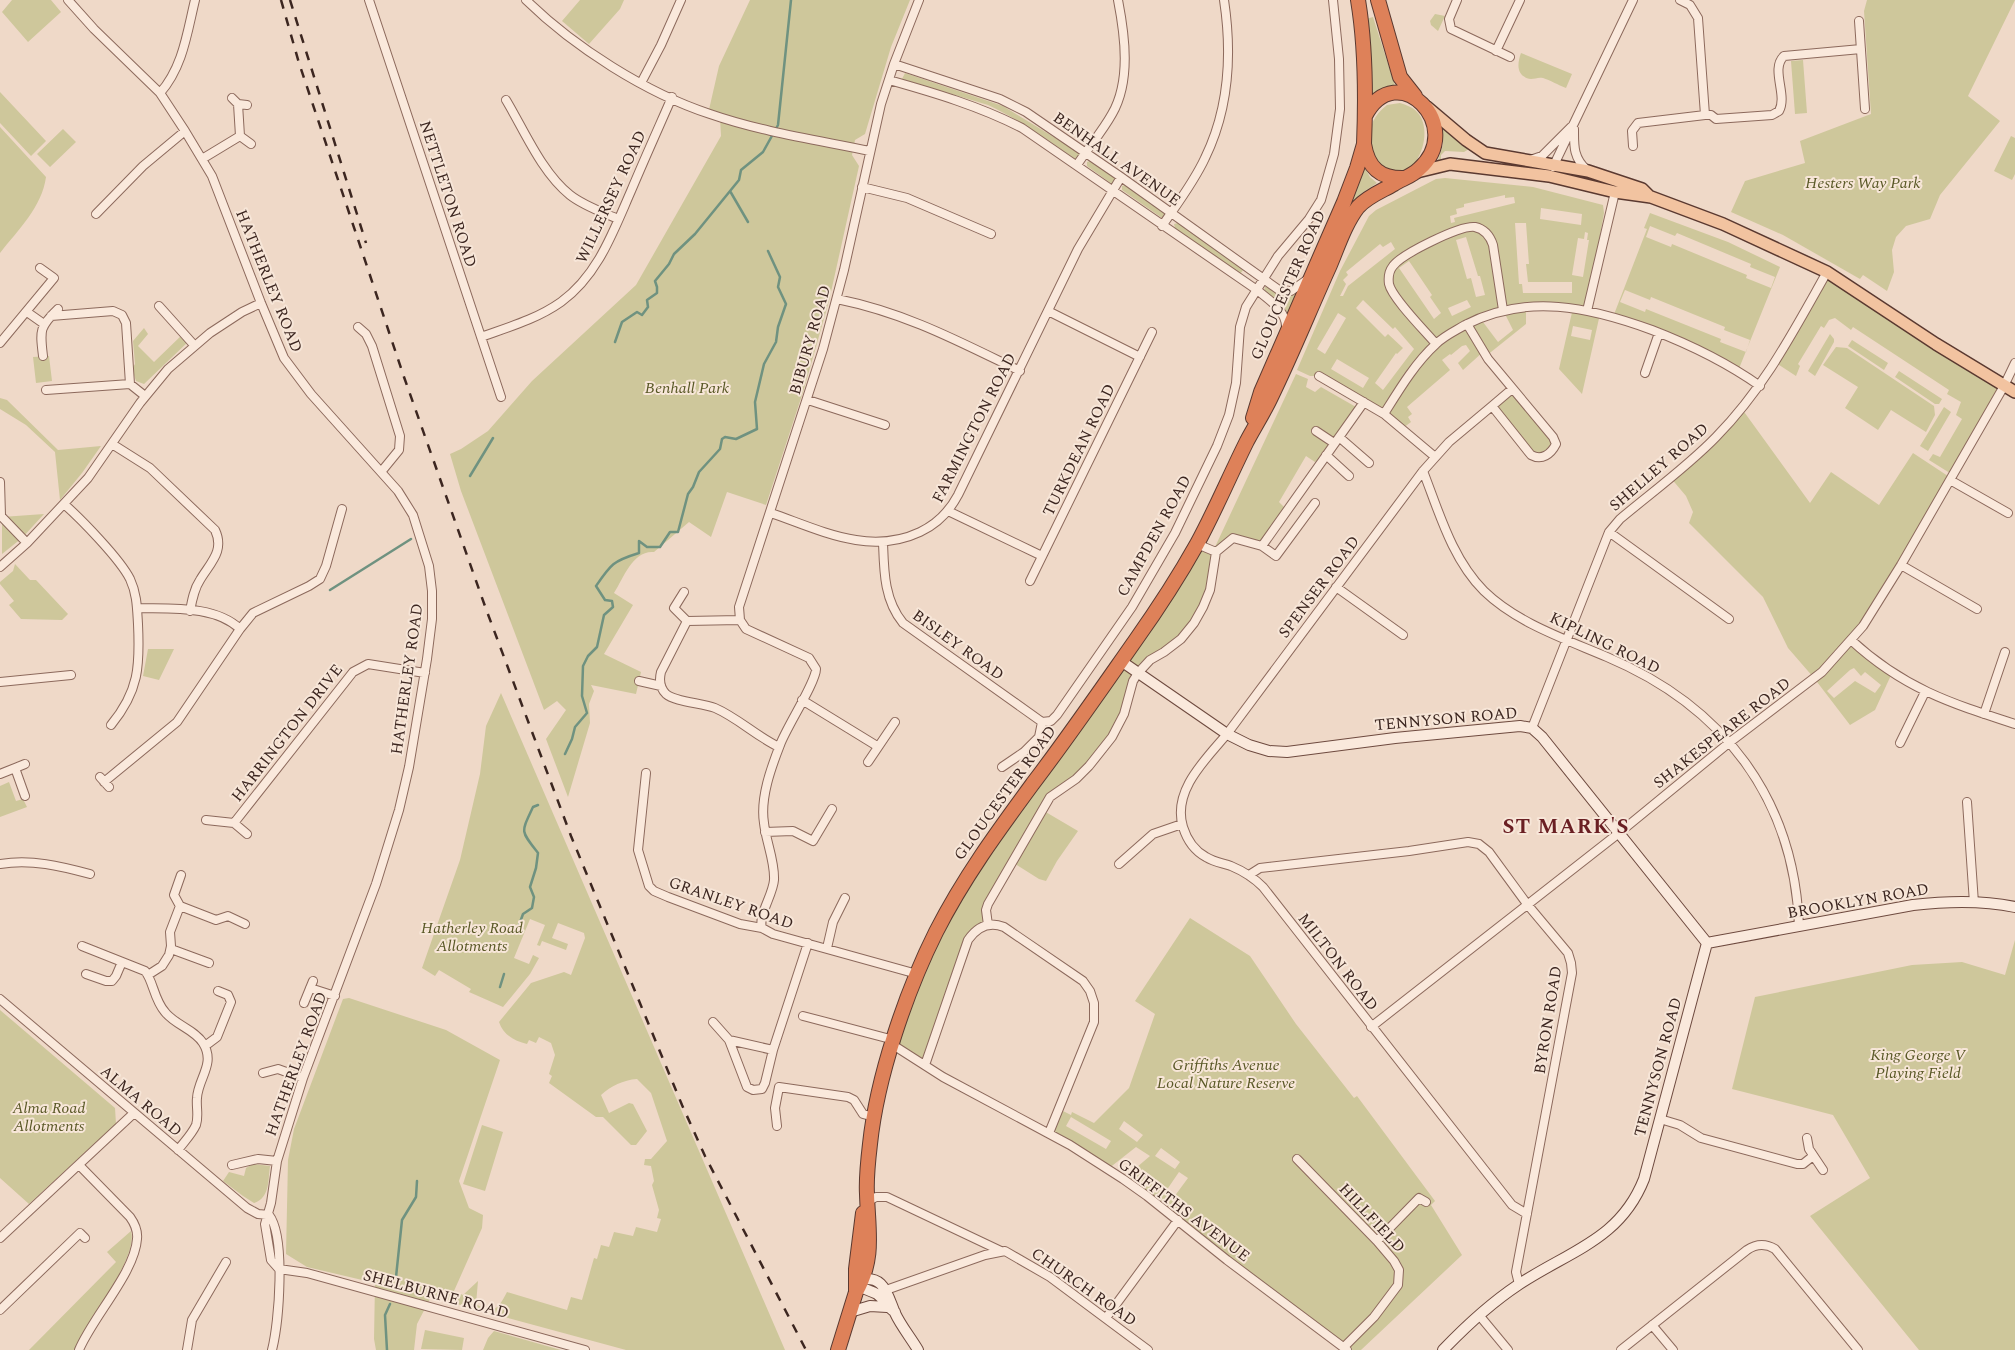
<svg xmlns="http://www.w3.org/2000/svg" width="2015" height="1350" viewBox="0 0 2015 1350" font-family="Spectral,serif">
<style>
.green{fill:#cec79b;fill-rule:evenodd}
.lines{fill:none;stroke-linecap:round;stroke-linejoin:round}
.stream{stroke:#6f9280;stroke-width:2.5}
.street-casing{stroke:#8c695c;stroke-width:10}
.secondary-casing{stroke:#6e4a3f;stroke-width:12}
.primary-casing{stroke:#5a3930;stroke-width:14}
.highway-casing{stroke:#5a3930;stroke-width:16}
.street{stroke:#fae9dc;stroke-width:8}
.secondary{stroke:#fae9dc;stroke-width:10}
.primary{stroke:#f2c3a0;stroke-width:11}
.highway{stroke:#de8159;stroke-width:14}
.rail{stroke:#3c2620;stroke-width:2.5;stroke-dasharray:9 9;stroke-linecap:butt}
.labels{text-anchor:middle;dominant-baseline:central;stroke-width:4;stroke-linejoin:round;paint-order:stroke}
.street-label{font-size:16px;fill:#3c2620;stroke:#f7e6d8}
.park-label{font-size:16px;font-style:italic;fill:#595826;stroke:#f7e6d8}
.district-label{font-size:21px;font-weight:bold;letter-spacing:1px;fill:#6a1f23;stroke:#f7e6d8}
</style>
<rect width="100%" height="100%" fill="#efd9c8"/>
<path class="green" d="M12,0H51L61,12L28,42L2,12Z
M580,0H624L620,9L589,44L562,21Z
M750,0H910L891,47L865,134L855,140L852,155L859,166L829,301L804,389L766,505L727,492L711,537L689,522L654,552C633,550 624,577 614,593L633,605L604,654L641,672L636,694L591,685L594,691L589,704L590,723L568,797L546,739L566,710L557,701L544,710L461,491L450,454L461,449L488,431L532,381L636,285L721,136L720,117L708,114L719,66Z
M1867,0H2015L1968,96L2000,121L1940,195L1930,219L1906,226L1896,237L1892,250L1894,272L1887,291L1863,275L1860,279L1783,235L1731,212L1745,181L1805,163L1800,141L1871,114L1864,11Z
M1435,14L1445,16L1438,31L1431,25L1430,21Z
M1373,17L1396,89L1370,102L1366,19Z
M1521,53L1572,74L1566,88C1558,85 1550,80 1543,78C1538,77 1535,79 1531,79C1516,77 1517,64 1521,53Z
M1803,60L1807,113L1795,114L1791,61Z
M905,73L1003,106L1080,153L1079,157L1075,159C1047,139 1020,120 988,105L902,79Z
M0,92L46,141L31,156L0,123Z
M1400,103C1406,105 1413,107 1417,112C1434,129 1420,174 1395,174C1385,174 1378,163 1371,155C1369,133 1368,120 1387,105Z
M0,127L46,177C42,207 18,230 0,253Z
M1443,127L1469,149L1464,152L1445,151L1441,155V159L1438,160L1443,145Z
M63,129L76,142L50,167L37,154Z
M2011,136L2015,138V174L2012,180L1994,171Z
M1090,161L1115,178L1116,182L1112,184L1087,166V162Z
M1365,168L1370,177L1377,183L1362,193L1351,206L1265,397Z
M1445,178L1533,187L1603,205L1604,213L1587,310L1600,314L1582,394L1559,369L1573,308L1526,307V324L1486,356L1483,352L1463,370L1458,363L1470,351L1466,345L1462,346L1451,355L1450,354L1442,360L1450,370L1407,407L1412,414L1408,417L1411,422L1403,428L1319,376H1310L1297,370L1340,271L1369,216L1376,210L1436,179ZM1505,195V198L1514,197L1515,203L1454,218L1455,222L1451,223L1450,216L1457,214L1456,209L1464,207V204ZM1541,208L1582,214L1581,225L1540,219ZM1515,223H1526L1529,264H1526L1528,282H1572V293H1523L1522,284H1519ZM1585,232L1588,233L1587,240H1589L1583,277L1572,275L1578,238L1584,239ZM1466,237L1478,276H1480L1485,295L1476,297L1471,278L1467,279L1456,240ZM1391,242L1395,249L1348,286L1343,296H1340L1346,284L1343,280L1348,275L1346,272L1380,244L1383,247ZM1409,261L1432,295L1430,297L1441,313L1434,319L1399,268ZM1363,300L1393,329L1395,327L1414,349L1383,390L1375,383L1396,353L1397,354L1403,348L1388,334L1385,337L1356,308ZM1467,300L1471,307L1452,316L1448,308ZM1503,310L1513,330L1498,342L1480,318ZM1338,313L1346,318L1325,354L1317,349ZM1573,326L1592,330L1590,340L1571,336ZM1337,359L1369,378L1363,388L1331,369Z
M1125,185L1165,213V217L1162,218L1122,190V186Z
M1650,213L1728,242L1780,267L1738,371L1714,357L1613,317L1647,229L1644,228ZM1650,226L1675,236L1677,233L1751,264L1750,267L1775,277L1771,288L1746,278L1747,275L1672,244L1671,247L1646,237ZM1625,290L1650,300L1651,297L1725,327L1724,330L1750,340L1746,352L1720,342L1721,339L1646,309L1645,312L1620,302Z
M1178,223L1244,269L1240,274L1175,228L1174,224Z
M1827,272L2004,386L1953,475L1929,460L1933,454L1940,457L1962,419L1956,415L1961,402L1947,394L1949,390L1853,327L1851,330L1835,318L1829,320L1824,328L1821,326L1798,364L1800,366L1796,376L1776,363Z
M1268,286C1278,293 1286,295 1299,293L1289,315L1283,306L1264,291L1265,287Z
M144,328L148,334L138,346L154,362L184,333L190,340L144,384L136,381L132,369L135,364L133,341Z
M1830,334L1834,339V342L1815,376L1808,371Z
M1852,340L1888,363L1884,370L1848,346Z
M1836,347L1847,348L1934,406L1935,415L1926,432L1891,410L1878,430L1845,408L1858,387L1823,365Z
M49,356L52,381L36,383L33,357Z
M1899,371L1942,399L1939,404H1935L1895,377Z
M1296,374L1308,379L1306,387L1315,392L1321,387L1356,407V409L1321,459L1315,462L1306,456L1279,502L1285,508L1262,541L1258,544L1233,533L1228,536L1219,547H1215Z
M1512,389L1556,444L1537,458L1492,406Z
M0,398L7,400L58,450L101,446L82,473L60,500L55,452L26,425L0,409Z
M1944,407L1951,412L1928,451L1920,446Z
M1742,409L1810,503L1831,472L1879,505L1913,453L1951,478L1852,640L1892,673L1875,710L1850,725L1814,678L1788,648L1763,597L1689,523L1693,512L1686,496L1670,477ZM1854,668L1861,676L1865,672L1881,685L1875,693L1855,681L1834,698L1827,691L1850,670Z
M44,514L22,538L2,554V517Z
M1197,544L1216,552L1210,590L1194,623L1138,673L1128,704L1097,758L1050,797L1044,811L1078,831L1057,861L1046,881L1039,879L1012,862L988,904V925L972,936L925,1065L907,1054L894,1040L935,934Z
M15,564L30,580H36L68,614L62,620L21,619L9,605L14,601L0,584V582L13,571Z
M148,649H174L159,680L143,676Z
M501,693L785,1350H626L431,1297L417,1324L414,1350H376L374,1339L375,1283L307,1267L286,1254L288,1160L294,1129L343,999L349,998L446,1030L500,1060L459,1181L469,1208L483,1215L482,1228L454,1291L463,1295L478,1281L476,1304C494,1315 498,1309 507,1292L567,1310L571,1297L582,1300L594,1258L597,1259L601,1245L609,1247L614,1232L633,1236L636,1227L657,1232L661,1219L657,1218L659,1210L652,1185L654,1181L651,1166L644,1165L645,1159H651L667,1141L651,1093L637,1079C623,1080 611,1086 601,1095L609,1113L629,1103L633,1104L647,1131L636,1145H631L603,1117H596L549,1083L552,1076L549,1074L555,1055L551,1043L539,1037L536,1043L529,1040L527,1044C515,1041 503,1035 499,1022L531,983L564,972L571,975L585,938L584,933L558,923L552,938L568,944L566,950L542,941L540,946L537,945L545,925L530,919L514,958L529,964L533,955L539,958L530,974L503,1007L469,992L471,989L439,970L435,976L422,968L460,860L480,774L486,726Z
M9,782L16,801L23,799L27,807L0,817V786Z
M1190,918L1250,956L1296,1024L1354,1098L1357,1096L1435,1201L1431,1205L1462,1255L1361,1350H1347L1123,1179L1150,1156L1136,1147L1108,1169L1049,1133L1059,1109L1071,1115L1072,1112L1094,1123L1129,1088L1155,1014L1135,1001ZM1071,1117L1111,1141L1106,1149L1066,1126ZM1124,1121L1143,1135L1137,1142L1119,1129ZM1161,1148L1180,1162L1175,1169L1155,1156ZM1179,1172L1188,1178L1174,1197L1166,1191Z
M2015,940V1350H1919L1810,1216L1870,1178L1833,1115L1732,1089L1755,997L1912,965L1962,962L2005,975Z
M0,1010L115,1108L116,1124L29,1204L0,1178Z
M482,1125L503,1132L485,1191L463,1184Z
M253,1164L270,1166C268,1180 270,1198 254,1203L243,1196L223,1181L229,1172L244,1176L246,1168Z
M131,1231C139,1258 86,1322 75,1350H29L116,1262L107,1252Z
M425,1330L464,1338L462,1350L421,1349Z
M494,1331L561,1350H483L488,1338Z"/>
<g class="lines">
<path class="stream" d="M730,191L748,222
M615,342L622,322L637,312L642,315L648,307L647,300L657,293V287L655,281L669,264L674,254L695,234L739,180L741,170L763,152L778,125L791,0
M470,476L493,438
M330,590L411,539
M565,754L572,739L575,727L587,713L582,696L583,666L588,656L597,647L604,615L613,607L612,601L605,600L596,586C611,564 613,561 639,553V541L647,547H660L670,532H678L688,494L693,487L699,472L720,449L722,439L725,437L736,439L757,429L755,402L764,364L776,342L778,327L786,304L778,287L780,277L768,251
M518,928L523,914L532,908L534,897L530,887L536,868L538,853C520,830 521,833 533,807L538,805
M500,987L504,974
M396,1277L402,1220L416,1197L417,1181
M387,1350L385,1315L390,1304"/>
<g class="street-casing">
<path id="street" d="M68,0L94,29L160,93L185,131L212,176L261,303L284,358L311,394L398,491L413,515L429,566L432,591V619L427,659L409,767L399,810L376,884L303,1078L277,1161L271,1203L265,1224L271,1260L279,1269
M369,0L501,397
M526,0C574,47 646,93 710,114C762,132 817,140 870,151
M1457,0L1449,19L1451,29L1510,57
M1680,0L1690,5L1698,18L1705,115H1711L1716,119L1772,115L1779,111C1788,95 1770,69 1784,56L1861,49
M1859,21L1865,109
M1496,51L1520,0
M894,64L1000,99L1026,112L1121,177L1279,290L1291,291L1308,279
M889,80C935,93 979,106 1022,128L1257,290C1269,300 1287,311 1286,328
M641,83L661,45L681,0
M160,93C183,67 187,33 195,0
M232,98L238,104L247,105
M506,100C524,130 542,173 570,195C584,206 602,212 618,219
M238,104L240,136L251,144
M1574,129C1574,145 1573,158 1587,170
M1633,146L1632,131L1638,123L1705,115
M202,159L240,136
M1530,160L1542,156L1571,127
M1077,165C1088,148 1102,132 1112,114C1131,81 1125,36 1118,0
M1553,167L1633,0
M862,187L907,198L991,234
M96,214L143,166L185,131
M1162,226C1177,204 1194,182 1205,158C1229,109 1232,53 1224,0
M837,299C906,313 958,341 1020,371
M159,306L194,345
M1048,311L1140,357
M1587,311L1615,192
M27,312L44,324
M51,316L113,311L122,315L126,323L130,384
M1467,324L1488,359L1553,437L1556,444C1551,454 1542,461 1531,455L1492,406L1449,442L1423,471L1227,734C1205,760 1172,791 1183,827C1187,840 1195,851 1206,857C1214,862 1222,863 1231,866C1243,871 1254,878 1263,887L1512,1205L1527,1214
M358,327L366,334L372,346L400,436L399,450L381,472
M481,337C509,327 537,319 561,302C598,275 613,232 631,191C644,160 658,129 672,97
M0,343L54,278L40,268
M1436,344C1425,331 1392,298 1389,284C1388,277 1389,271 1393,266C1402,254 1460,225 1475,227C1484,229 1490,236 1493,245L1503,310
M43,356C40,331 39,327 58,309
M1645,373L1659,333
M1319,376L1384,414L1434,456
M46,390L130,384L145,396
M808,400L885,425
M1492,406L1512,389
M1384,414C1399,390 1415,363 1436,344C1444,336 1455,331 1465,325C1527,293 1589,307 1652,330C1691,345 1726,362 1760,386
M1316,431L1334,443
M1339,437L1369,463
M112,444L150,468L215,530C225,551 210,563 200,580C194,589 192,600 190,611
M1326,455L1349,476
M1423,471C1439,512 1452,559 1484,591C1517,623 1565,639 1607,657C1723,706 1794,798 1799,926
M1950,480L2008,513
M0,482L1,515
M64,504C81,519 120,559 130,579C137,594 137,608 138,624C140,666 139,691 111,725
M948,511L1042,556
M771,513C820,530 869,556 920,532C937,524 949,512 958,495L1078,249L1121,177
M0,515L27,543
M1609,532L1729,619
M883,542C884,571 884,600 903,623L1042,722
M1197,544L1216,552
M1262,546L1276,556L1315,503
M1216,552L1233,538L1262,546L1364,402
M1901,565L1977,609
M0,567L27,543L88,478L140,403L168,369L210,333L242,312L261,303
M1030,581L1152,332
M1336,587L1403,635
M684,592L674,608L687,621L740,620
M137,608C170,609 215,605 240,629
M687,621L661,672C659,680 660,688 666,694C675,702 703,703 715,708C738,718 756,736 779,747
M1851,640C1903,688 1950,703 2015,724
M639,681L661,686
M0,682L71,675
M802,700L877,746
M1984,714L2005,652
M1532,728L1609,532L1620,519C1651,493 1688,466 1716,437C1765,387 1793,332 1827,272
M1900,743L1925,692
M868,762L895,722
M1002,767L1024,752L1039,737L1042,722L1051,721L1057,715L1132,607L1175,533L1217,446L1229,415L1236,383L1240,327L1246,307L1278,256L1309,219L1321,200L1334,154L1340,109L1339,59L1333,0
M15,768L25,796
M646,773L638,850L649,886L654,891L668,897L740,924L762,928L773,934L917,974
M0,774L25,764
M100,777L109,787
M104,782L177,722L240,629L253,613L309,586L320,579L326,566L342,509
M1967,802L1974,903
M206,820L234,823L247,834
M234,823L353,672L368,664L425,673
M765,832L793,831L813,841L832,809
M0,864C32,859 60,866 90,874
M1119,864L1153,834L1182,824
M1249,875L1260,868L1409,851L1468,842L1479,844L1489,852L1527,904L1568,953L1571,963L1572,973L1516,1272L1519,1284
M180,906L216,920L228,916L245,924
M988,925L986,910L988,904L1050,797L1076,779L1089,766L1112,737L1124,714L1133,681L1138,673L1150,660L1164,652L1181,639L1194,623L1203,607L1210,590L1216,552
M762,928C758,915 773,895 774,880C775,861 766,842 764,823C760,798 771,768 780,745C786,728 816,682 816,669L809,658L746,629L740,620L739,607L823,349L844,270L881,104L894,64L919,0
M82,946L145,971C153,980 154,1000 165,1012C175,1025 194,1029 203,1043C216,1064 198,1078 197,1098C196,1107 199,1116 196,1125C192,1134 184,1142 178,1150
M827,948L833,922L845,898
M171,949L209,963
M86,974L106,981H112L116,976L122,962
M148,975L162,966L169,955L171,946L170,932L180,906L174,895L181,875
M310,988L335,996
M0,999L247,1208L258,1214L269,1215
M304,1003L313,981
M803,1016L894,1040
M713,1022L729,1040L747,1087L753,1090L762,1089L765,1083L773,1050L808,943
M1371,1027L1619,833L1730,742L1822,672L1863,626L1901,565L2004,386L2015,363
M729,1040L773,1050
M893,1045L943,1077L1070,1145L1123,1179L1147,1196L1227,1260L1347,1350
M205,1046L217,1037L231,1002L228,995L218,991
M925,1065L968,940C977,927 989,921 1004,927L1083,981L1090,991L1094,1003V1022L1049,1133
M263,1073L278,1069L303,1078
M1660,1119L1680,1125L1701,1138L1797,1164H1803L1813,1156
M777,1126L775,1108L779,1087L848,1097L854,1100L863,1114L874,1117
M1807,1138L1809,1149L1823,1170
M1297,1159L1377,1241L1394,1261L1399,1270L1398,1285L1374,1317L1344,1347
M232,1165L258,1159L277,1161
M867,1202L876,1197H887L1001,1251
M269,1215C286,1237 279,1322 272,1350
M0,1238L134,1113
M1377,1241L1419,1198L1426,1202
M279,1269L307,1273L585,1350
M886,1290L985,1255L1005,1251L1050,1277L1148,1350
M0,1310L80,1233L85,1238
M1479,1315L1508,1350
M1106,1318L1178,1220
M1652,1325L1673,1350
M79,1350C92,1318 135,1272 137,1239C138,1230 135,1224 130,1217L79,1165
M187,1350L192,1320L226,1262
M1621,1350L1747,1250C1756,1244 1765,1243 1775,1249L1858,1350"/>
</g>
<g class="secondary-casing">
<path id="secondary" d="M1121,661L1227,734L1249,745L1269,751L1287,752L1395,738L1520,726L1532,728L1542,737L1707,943
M1707,943L1913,905C1947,901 1982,900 2015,907
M850,1312L870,1306L887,1307
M895,1312C887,1307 884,1299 877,1294C868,1289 861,1290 856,1281C884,1272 887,1294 895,1313C901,1326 911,1338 918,1350
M1443,1350C1466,1326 1491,1303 1518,1285C1569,1251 1620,1240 1644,1179L1707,943"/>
</g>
<g class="primary-casing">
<path id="primary" d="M1427,107L1466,140L1485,153L1588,171L1642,189L1650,197
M1417,172L1450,164L1549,176L1615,192L1651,197L1723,224L1827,272L1936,344L2015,392"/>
</g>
<g class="highway-casing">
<path id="highway" d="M1358,0C1366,48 1366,95 1364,144C1368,168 1380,179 1405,178
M1378,0L1400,77L1415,96
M1253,418L1261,392L1344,202L1357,168L1364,144
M856,1292C875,1258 868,1231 867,1194C866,1178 868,1161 870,1144C877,1077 906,992 936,932C964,877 998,831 1034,782C1069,736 1102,688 1135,641C1157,610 1178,578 1197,544C1215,511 1230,475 1247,441C1255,426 1264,412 1271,397C1292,354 1310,309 1330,265C1338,246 1345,224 1358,207C1368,196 1382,191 1394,184C1402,179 1412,176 1419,169C1467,127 1397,55 1365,116
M838,1350L856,1292V1269L863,1213"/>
</g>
<use href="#street" class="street"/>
<use href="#secondary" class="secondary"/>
<use href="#primary" class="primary"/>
<use href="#highway" class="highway"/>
<path class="rail" d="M281,0L299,63L404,377L486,609L571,836L682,1105L705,1156L806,1350
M290,0L366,243"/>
</g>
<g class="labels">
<g class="street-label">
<text transform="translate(1117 159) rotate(35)">BENHALL AVENUE</text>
<text transform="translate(448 194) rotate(72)">NETTLETON ROAD</text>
<text transform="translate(611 197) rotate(-65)">WILLERSEY ROAD</text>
<text transform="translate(269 281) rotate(68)">HATHERLEY ROAD</text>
<text transform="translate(1288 285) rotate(-66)">GLOUCESTER ROAD</text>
<text transform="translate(810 340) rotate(-74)">BIBURY ROAD</text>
<text transform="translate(974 428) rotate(-63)">FARMINGTON ROAD</text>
<text transform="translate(1079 450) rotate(-64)">TURKDEAN ROAD</text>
<text transform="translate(1659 467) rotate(-41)">SHELLEY ROAD</text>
<text transform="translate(1154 536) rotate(-61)">CAMPDEN ROAD</text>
<text transform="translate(1319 587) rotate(-53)">SPENSER ROAD</text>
<text transform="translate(1605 643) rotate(26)">KIPLING ROAD</text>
<text transform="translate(958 645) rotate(36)">BISLEY ROAD</text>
<text transform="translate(407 679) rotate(-82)">HATHERLEY ROAD</text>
<text transform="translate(1446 719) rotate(-5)">TENNYSON ROAD</text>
<text transform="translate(287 733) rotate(-52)">HARRINGTON DRIVE</text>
<text transform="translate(1722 733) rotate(-38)">SHAKESPEARE ROAD</text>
<text transform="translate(1005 793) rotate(-54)">GLOUCESTER ROAD</text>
<text transform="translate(1858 901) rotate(-10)">BROOKLYN ROAD</text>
<text transform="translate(731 903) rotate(19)">GRANLEY ROAD</text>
<text transform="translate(1338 962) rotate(52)">MILTON ROAD</text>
<text transform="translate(1548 1020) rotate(-81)">BYRON ROAD</text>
<text transform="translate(296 1064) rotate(-70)">HATHERLEY ROAD</text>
<text transform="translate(1658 1067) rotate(-75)">TENNYSON ROAD</text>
<text transform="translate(141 1101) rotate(40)">ALMA ROAD</text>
<text transform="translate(1184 1210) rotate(37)">GRIFFITHS AVENUE</text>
<text transform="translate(1372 1218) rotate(47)">HILLFIELD</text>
<text transform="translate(1084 1287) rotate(35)">CHURCH ROAD</text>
<text transform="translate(436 1294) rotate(15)">SHELBURNE ROAD</text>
</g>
<g class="park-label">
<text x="1863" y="183">Hesters Way Park</text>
<text x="687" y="388">Benhall Park</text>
<text x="472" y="928">Hatherley Road<tspan x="472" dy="18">Allotments</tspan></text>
<text x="1918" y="1055">King George V<tspan x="1918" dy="18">Playing Field</tspan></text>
<text x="1226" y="1065">Griffiths Avenue<tspan x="1226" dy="18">Local Nature Reserve</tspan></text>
<text x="49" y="1108">Alma Road<tspan x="49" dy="18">Allotments</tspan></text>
</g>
<g class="district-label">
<text x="1566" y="827">ST MARK'S</text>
</g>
</g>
</svg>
